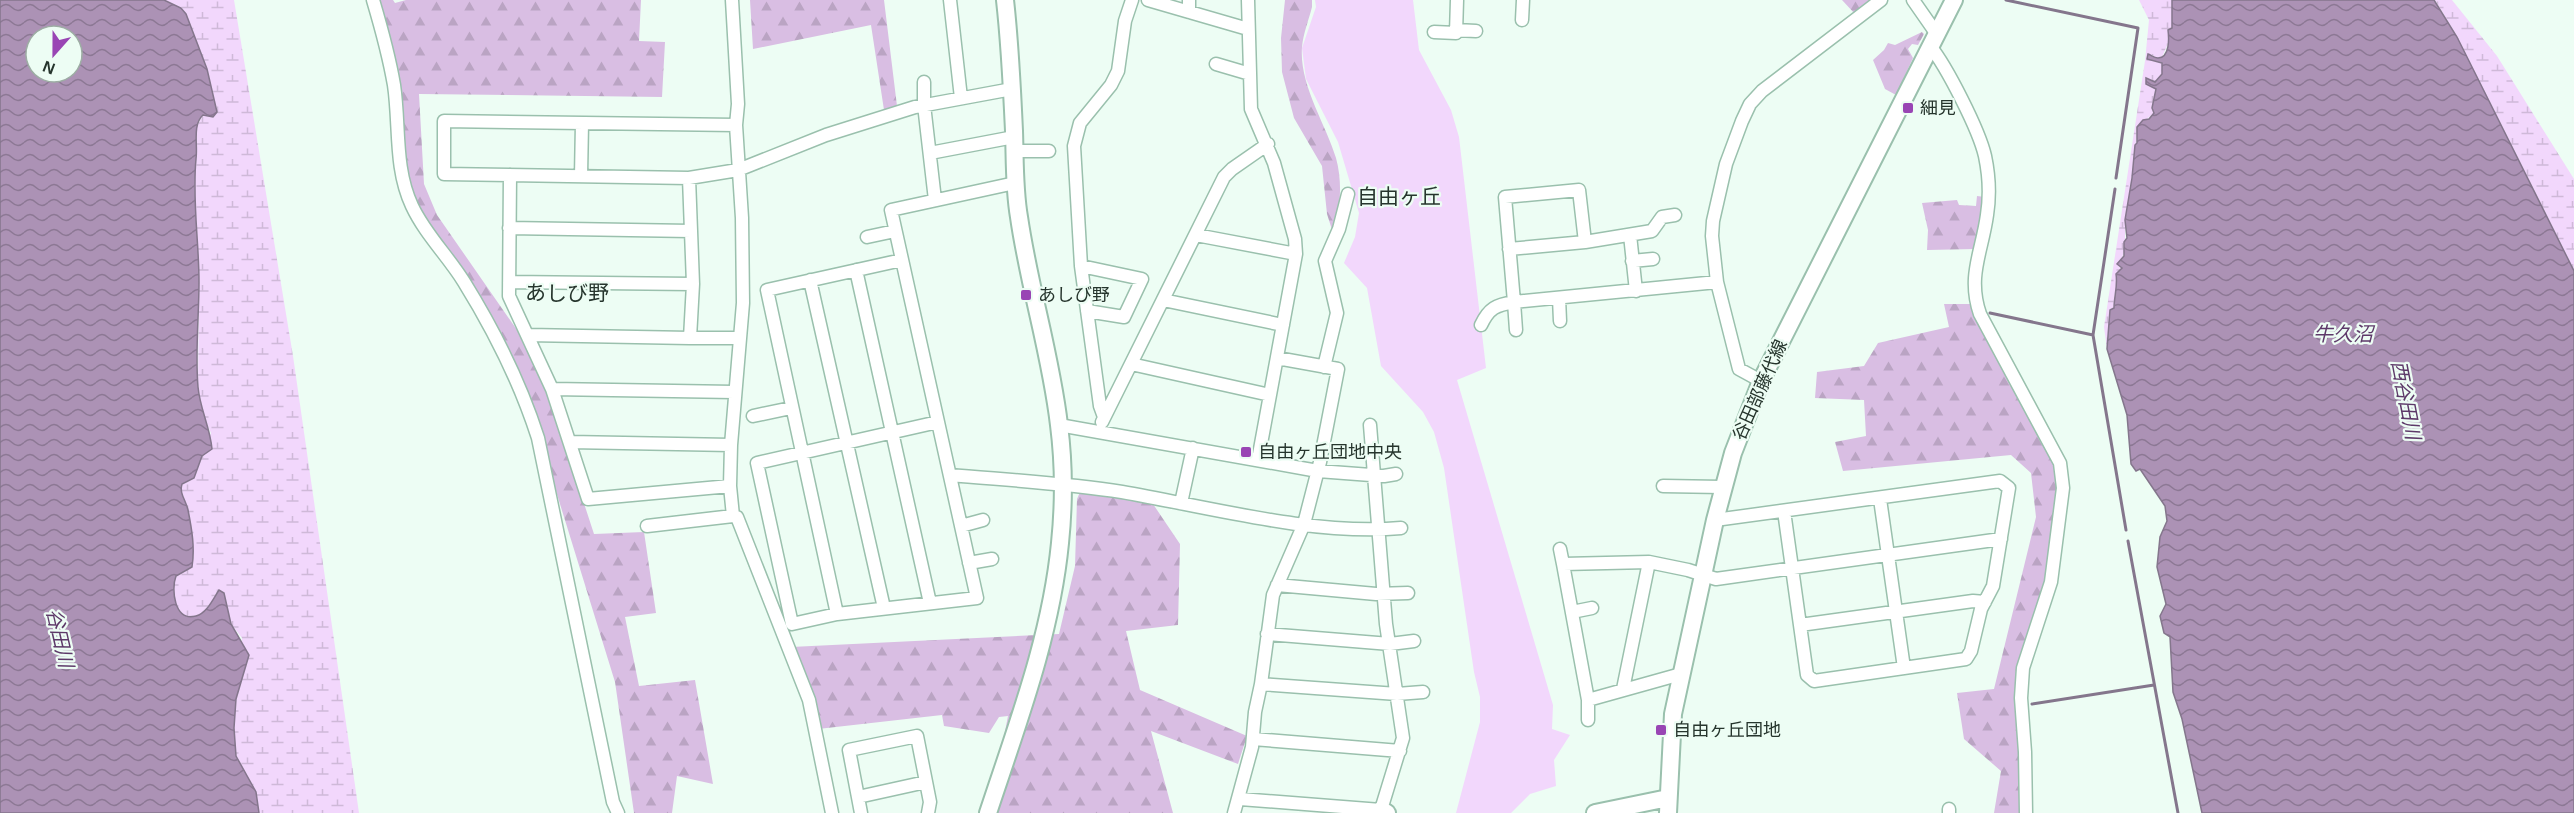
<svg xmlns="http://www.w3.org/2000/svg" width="2574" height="813" viewBox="0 0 2574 813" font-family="Helvetica,'Noto Sans JP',sans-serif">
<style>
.grass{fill:#f2d7fc}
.forest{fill:url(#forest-firs)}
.wetland{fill:url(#wetland-marsh)}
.water{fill:url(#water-waves);stroke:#84768c;stroke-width:1.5;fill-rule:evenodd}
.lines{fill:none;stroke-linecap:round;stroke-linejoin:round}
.stream{stroke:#84768c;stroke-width:3}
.street-casing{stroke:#9ac0ad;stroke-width:15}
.secondary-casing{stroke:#9ac0ad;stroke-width:20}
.street{stroke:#fff;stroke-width:12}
.secondary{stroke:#fff;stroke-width:16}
.poi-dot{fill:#9945b4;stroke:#edfdf4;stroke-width:2}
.labels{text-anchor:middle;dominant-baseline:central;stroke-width:4.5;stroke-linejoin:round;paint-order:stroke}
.poi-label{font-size:18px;fill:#26352d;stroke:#edfdf4;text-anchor:start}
.street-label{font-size:18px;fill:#26352d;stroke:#edfdf4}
.water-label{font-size:20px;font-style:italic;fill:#5d3969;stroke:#edfdf4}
.quarter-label{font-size:21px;fill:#26352d;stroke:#edfdf4}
</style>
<defs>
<pattern id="forest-firs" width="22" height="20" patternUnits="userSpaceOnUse" patternTransform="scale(1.5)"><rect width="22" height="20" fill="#d9bee3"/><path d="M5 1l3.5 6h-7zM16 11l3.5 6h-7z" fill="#baa4c3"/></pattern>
<pattern id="wetland-marsh" width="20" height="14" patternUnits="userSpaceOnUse" patternTransform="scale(1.5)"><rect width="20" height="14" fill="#f2d7fc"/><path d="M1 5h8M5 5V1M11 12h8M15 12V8" fill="none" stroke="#cfb9d8"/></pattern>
<pattern id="water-waves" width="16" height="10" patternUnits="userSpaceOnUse" patternTransform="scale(1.5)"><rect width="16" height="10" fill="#ac92b5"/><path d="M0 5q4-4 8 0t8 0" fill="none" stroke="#8c7894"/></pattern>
</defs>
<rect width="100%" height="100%" fill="#edfdf4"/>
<path class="grass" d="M1315,0H1413L1419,50L1451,110L1459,137L1486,368L1457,380L1553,705L1552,729L1570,735L1554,760L1556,786L1530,794L1511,813H1456L1480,722V697L1474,672L1444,468L1434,432L1423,412L1381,366L1367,288L1344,263L1355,237L1359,213L1338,142L1306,79L1302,48L1316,7Z"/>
<path class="forest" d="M376,0H393L395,3L406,0H641L639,41L665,42L662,97L419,94L424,184L437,215L517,330L548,393L594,534L644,532L656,613L625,617L639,686L695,680L713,784L677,776L672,813H634L615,682L526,394L420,218L405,178Z
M750,0H884L897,106L884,110L871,25L753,49Z
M1285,0H1312V7C1309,19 1303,34 1302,47C1299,85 1326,124 1336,158C1343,183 1340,211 1334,236L1327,214L1322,166L1294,118L1282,72L1281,38Z
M1842,0H1872L1855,14Z
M1922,32L1924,34L1918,45L1912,44L1908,49L1913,58L1896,95L1885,89L1873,60L1884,50L1888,43L1895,45Z
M1977,196L1985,197L1975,249L1927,250L1928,230L1922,203L1957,200L1959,205L1976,206Z
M1944,304H1973L2059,473L2047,583L2019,665L2022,813H1994L2001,771L1964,739L1957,693L1994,689L2036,517L2031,473L2011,455L1843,471L1835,442L1866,436L1864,400L1815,398L1817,372L1864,366L1878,343L1949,327Z
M1080,492L1153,504L1180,544L1178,625L1126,631L1140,690L1247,736L1238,764L1151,731L1173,813H989L1008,716L999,717L989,733L944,726L942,715L818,729L791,647L1059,634L1075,566L1077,499Z"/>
<path class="wetland" d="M164,0H234L293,356L359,813H259L256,792L236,756L234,728L236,699L240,683L242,638L231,624L224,593L219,590C213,599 206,613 196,616C173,622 171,589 176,576L192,567L187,507L180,491L182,483L194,478L211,433L202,413L198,385L199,280L194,183L197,147L196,128L203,115L213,117L217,112L207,69L181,8Z
M2139,0H2172V28L2168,31L2169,41L2162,57L2156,58L2152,55L2148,59L2162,63V74L2158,81H2153L2156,89L2152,108L2154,113L2137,127C2136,158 2130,187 2126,217C2123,235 2129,248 2118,266L2122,268L2116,274C2118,286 2114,297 2114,309L2110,310L2107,349L2104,327L2145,61L2149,20Z
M2435,0H2452L2497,56L2574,179V271L2457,37Z"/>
<path class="water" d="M0,0H164L181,8L186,14L207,69L217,112L213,117L203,115C192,125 198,145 196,159C192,200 199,241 199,282C199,316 195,352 198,387C200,409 210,427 212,449L202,456L194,478L182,484C179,494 186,500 188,510C192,530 195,548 192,567L176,576C171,589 174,622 196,616C207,613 213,599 219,590L224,593L231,624L249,655L236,699L234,728L236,756L256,792L259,813H0ZM36,36H72V72H36Z
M2172,0H2434L2457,37L2574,271V813H2202L2182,719L2173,692L2170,637L2164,633L2160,616L2166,604L2157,567L2160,537L2167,521L2165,506L2140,469L2136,471L2131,464L2127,415L2107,349L2110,310L2114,308C2114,297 2118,286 2116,274L2122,268L2117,264L2124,256V242L2127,238L2125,220L2132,178L2135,145L2137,143V127L2143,120L2149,119L2154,113L2152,108L2156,89L2146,84V78L2155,82L2162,74V63L2147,59L2148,54C2151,55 2154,58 2158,58C2170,58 2169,38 2168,30L2172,28Z"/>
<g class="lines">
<path class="stream" d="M2006,0L2138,28L2116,178
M2115,189L2093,335L2126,530
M1990,313L2093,335
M2128,541L2178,813
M2032,704L2154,685"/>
<g class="street-casing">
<path id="street" d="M373,0C381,27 389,56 394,85C400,125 394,168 412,206C425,234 448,256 464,282C495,332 520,382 538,438L613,802L618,813
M732,0L738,104L736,125L742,218L743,303L731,445L730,486L733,516L737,517L809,700L832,813
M950,0L961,98
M1148,0L1248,29
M1189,0V12
M1248,0L1251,109L1274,163L1295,239L1296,254L1258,460
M1913,0L1936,33
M1522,20L1523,0
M1456,30L1476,31
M1434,32L1456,33L1457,0
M1930,46C1947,67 1979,130 1985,156C1989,175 1990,196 1987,215C1982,252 1967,276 1980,314L2060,463L2063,488L2051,582L2023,668L2021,698L2025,752L2026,813
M1216,64L1250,74
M924,82V105L935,200
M736,125L444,121V174L689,178L738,170L826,135L915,107L1012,89
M1015,151H1049
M930,153L1014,137
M510,175L509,296L552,389L588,499L730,486
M581,176L582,123
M1675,215L1662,217L1652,231L1585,242L1579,190L1505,197L1514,302L1717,282
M509,228L691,231
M1196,235L1296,254
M1630,235L1636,291
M867,237L895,231
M1509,249L1585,242
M1632,261L1653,259
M1081,266L1142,279L1124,317L1087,311
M856,270L930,603
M810,280L884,608
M509,282L693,284
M1559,298L1560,321
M1163,300L1283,325
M1481,325C1489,308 1496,305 1514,302L1516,330
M528,335L690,338L693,284L689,178
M690,338H739
M1131,364L1270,395
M1324,367L1337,313L1325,261L1339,229L1348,194
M1761,381L1739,369L1717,282L1712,236L1713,221L1726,164L1742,121L1750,104L1762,91L1881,0
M552,389L734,392
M753,416L791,408
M1104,417L1100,406L1081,266L1074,146L1080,123L1111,85L1118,71L1125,21L1132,0
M938,422L757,463L792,624L837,614L977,598L891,210L1015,183
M1102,422L1224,177L1232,169L1268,144
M1059,425L1318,471L1384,476L1396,474
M1370,425L1386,624L1403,738L1380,813
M570,442L731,445
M950,475C1007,480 1065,483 1122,492C1208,507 1315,536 1401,528
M1663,486L1722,487
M1880,499L1904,668
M1181,503L1193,448
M1715,520L2000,481L2009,488L1993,586L1981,609L1971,651L1966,659L1814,681L1807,675L1784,511
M647,526L733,516
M961,526L983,520
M1560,549L1563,564
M969,563L992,559
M1277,585L1376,594L1408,593
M1572,612L1592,608
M837,614L767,290L902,260
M1800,625L1973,601L1985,602
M1267,634L1390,644L1414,641
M1681,674L1588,700L1563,564L1649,562L1688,570L1716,579L2001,539
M1261,684L1397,694L1423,692
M1623,689L1649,562
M1588,700V720
M1253,739L1400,751
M858,797L926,782
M1240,799L1381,810
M1949,809V813
M861,813L849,750L917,736L930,802L928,813
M1234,813L1252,747L1255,712L1261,684L1273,595L1304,524L1320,462L1338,369L1277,358"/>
</g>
<g class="secondary-casing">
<path id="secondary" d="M1381,810L1387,813
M988,813C1017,725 1051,636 1060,543C1064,504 1064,464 1059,425C1051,355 1029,287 1019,217C1014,188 1015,159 1014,131C1012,87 1010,44 1005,0
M1595,813L1668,798
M1668,813L1673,714L1715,520L1733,453L1761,381L1954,0"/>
</g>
<use href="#street" class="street"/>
<use href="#secondary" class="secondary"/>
</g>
<g class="poi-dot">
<rect x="1902" y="102" width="12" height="12" rx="3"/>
<rect x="1020" y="289" width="12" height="12" rx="3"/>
<rect x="1240" y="446" width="12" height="12" rx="3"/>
<rect x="1655" y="724" width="12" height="12" rx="3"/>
</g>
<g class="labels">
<g class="poi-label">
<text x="1920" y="108">細見</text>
<text x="1038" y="295">あしび野</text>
<text x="1258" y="452">自由ヶ丘団地中央</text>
<text x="1673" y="730">自由ヶ丘団地</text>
</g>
<g class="street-label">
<text transform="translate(1760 390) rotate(-66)">谷田部藤代線</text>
</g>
<g class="water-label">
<text x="2343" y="334">牛久沼</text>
<text transform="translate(2406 400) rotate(79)">西谷田川</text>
<text transform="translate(60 638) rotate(77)">谷田川</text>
</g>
<g class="quarter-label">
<text x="1399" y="196">自由ヶ丘</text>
<text x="567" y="292">あしび野</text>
</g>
</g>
<g transform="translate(54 54) rotate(201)"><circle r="28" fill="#edfdf4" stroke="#9dada4" stroke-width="1.5"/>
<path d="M0-4.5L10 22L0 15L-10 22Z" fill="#9945b4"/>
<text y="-9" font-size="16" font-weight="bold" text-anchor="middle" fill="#26352d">N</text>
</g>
</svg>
